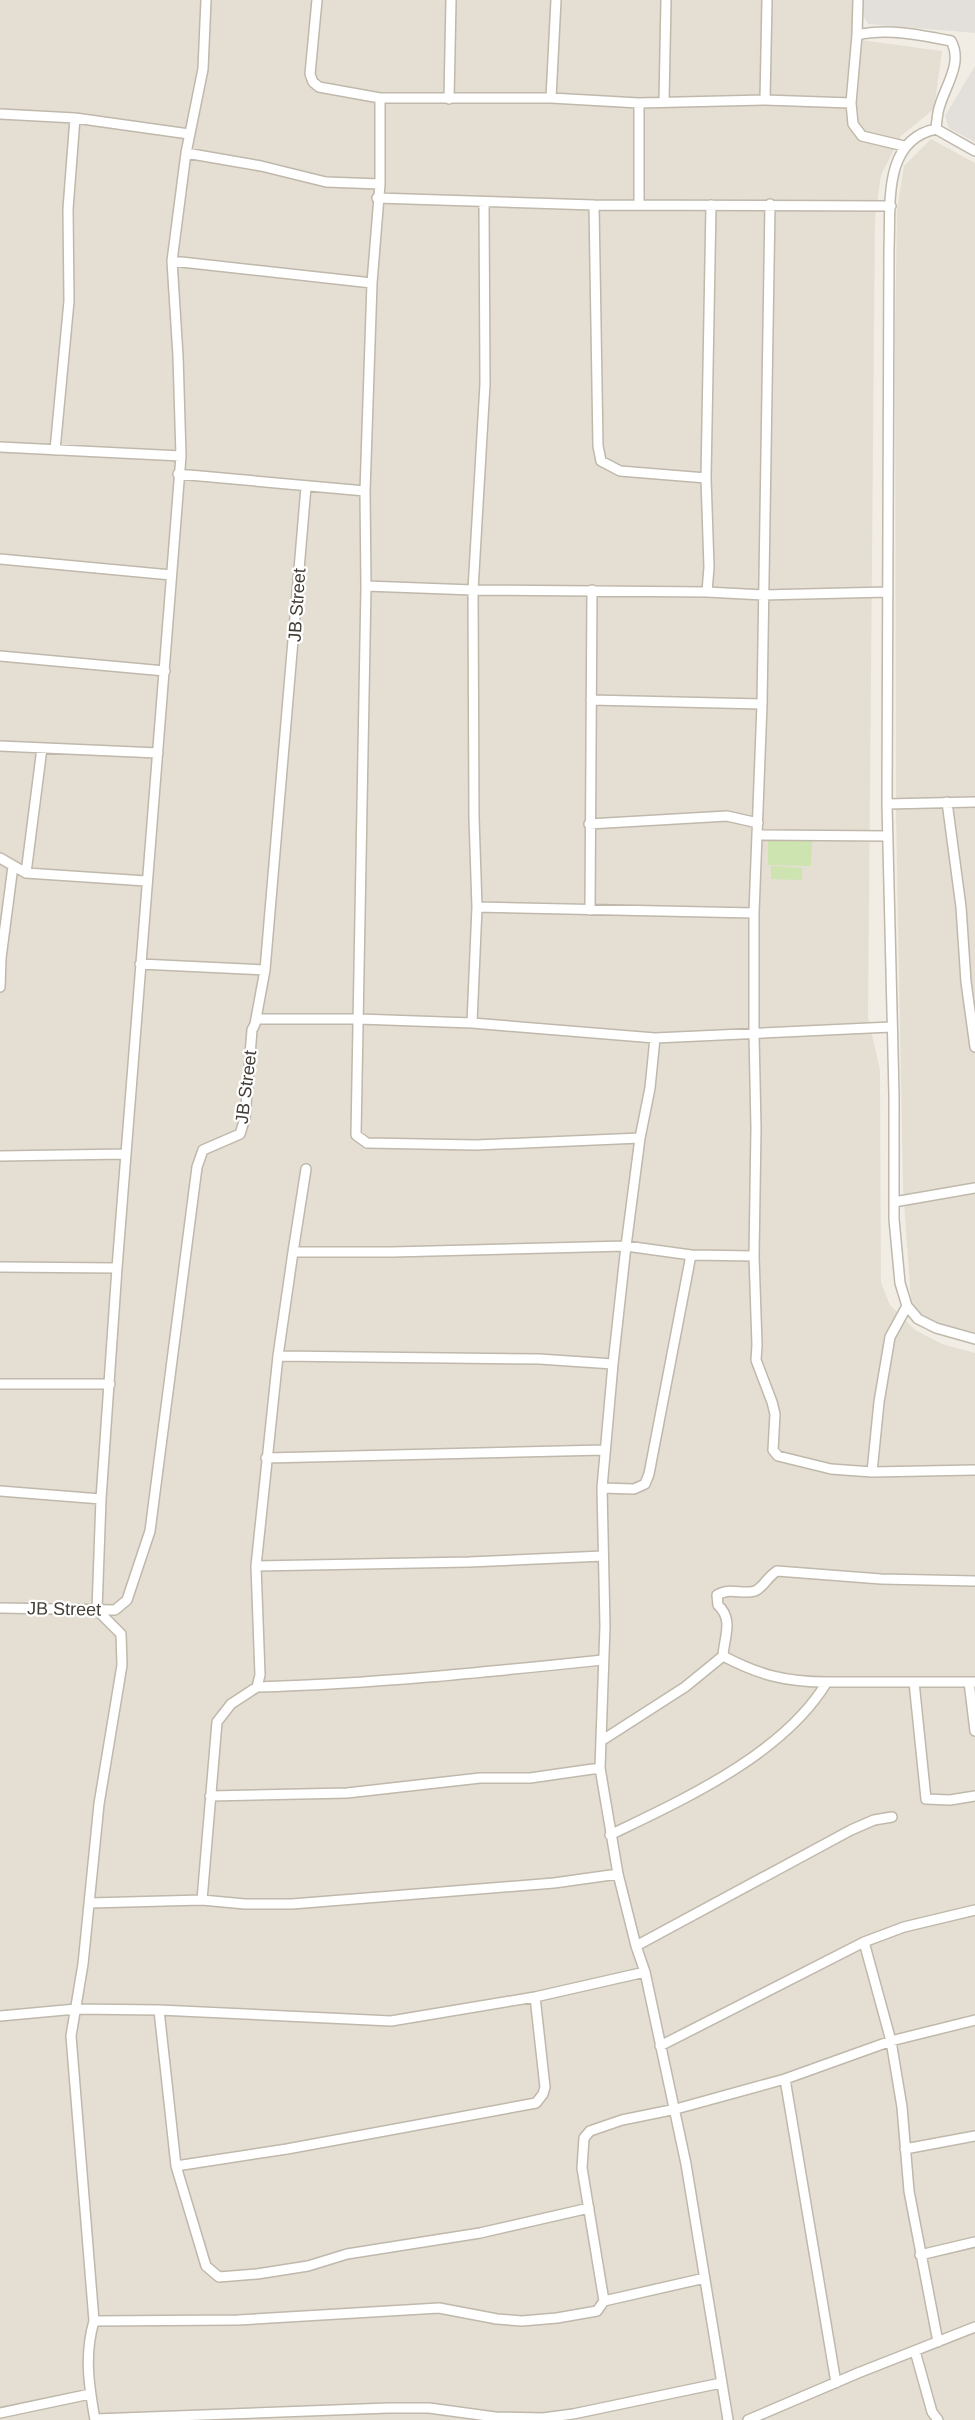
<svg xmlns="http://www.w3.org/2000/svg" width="975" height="2420" viewBox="0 0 975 2420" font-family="Helvetica,sans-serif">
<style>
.residential{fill:#e5dfd3}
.industrial{fill:#e3dfda}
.green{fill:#cde3b0}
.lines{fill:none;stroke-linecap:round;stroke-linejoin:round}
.minor-casing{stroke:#bfb8ab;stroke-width:12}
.minor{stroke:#fff;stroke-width:9}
.labels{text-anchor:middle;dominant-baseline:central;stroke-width:4.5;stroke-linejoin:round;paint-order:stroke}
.street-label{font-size:18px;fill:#433d35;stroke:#fff}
</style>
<rect width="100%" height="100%" fill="#f1ede5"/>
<path class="residential" d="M0,0H853V39L942,51L934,109L901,136L881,175L875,219L868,1017L880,1070L881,1283L890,1305L915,1330L942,1344L975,1353V2420H0Z
M931,139L975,163V1333L933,1323L919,1314L911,1301L903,1189L896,815L895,333L897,210L904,166Z"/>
<path class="industrial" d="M863,0H975V33L868,24L862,13Z
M975,66V142L949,128L945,116Z"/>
<path class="green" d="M768,840L812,841L811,866L768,865Z
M771,866L802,868V880L771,879Z"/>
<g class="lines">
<g class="minor-casing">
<path id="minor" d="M317,0L310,74L313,82L319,87L380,98H551L639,103L765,100L851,103L853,124L862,136L904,146
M857,35L858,0
M380,98V184L372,283L365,491L366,586L356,1135L367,1143L476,1145L640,1138
M551,98L556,0
M449,99L451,0
M765,100L767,0
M664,102L666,0
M639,103V204
M851,103L857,35C888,28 921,35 951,41C963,62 946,85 940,105C937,113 937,121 936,129
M0,114L75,118L189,134
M975,151L936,129C882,140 891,205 889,248L887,804L894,1094V1219L900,1283L907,1306L918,1319L936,1328L975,1339
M186,153L261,166L326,182L380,184
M377,198L594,205L891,206
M770,204L762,704L754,913V1034L756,1128L754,1256L757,1345L756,1360L772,1402L775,1414L773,1450L778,1456L831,1469L872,1472L975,1470
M594,205L598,446L601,461L620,471L706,478
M172,261L372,283
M0,447L181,456
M55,450L69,301L68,209L75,118
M178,474L365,491
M0,559L171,575
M366,586L473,590L707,592L763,595L888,592
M707,592L709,567L706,478L711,205
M0,656L165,671
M591,700L762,704
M0,746L158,753
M947,802L961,907L966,982L975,1047
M887,804L975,802
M589,824L727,816L758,823
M758,835L887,836
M0,858L26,873L146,881
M26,873L42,748
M477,907L754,913
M590,910L592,590
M140,964L265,970
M0,987L1,958L13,866
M256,1019H359L472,1023L655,1038L891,1027
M472,1023L477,907L474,818L473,590L485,384L484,203
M655,1038L650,1088L640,1138L626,1246L613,1364L602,1488L605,1626L600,1768L618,1874L636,1946L645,1972L686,2164L728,2420
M0,1156L126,1154
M894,1202L975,1188
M293,1252L306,1169
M0,1267L117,1268
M278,1356L539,1359L613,1364
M0,1384H110
M266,1458L604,1450
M872,1472L879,1402L890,1337L907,1306
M602,1488L634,1489L645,1484L649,1474L691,1255
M0,1491L101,1499
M256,1566L469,1562L603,1556
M0,1608L115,1610L127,1600L150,1531L197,1167L203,1150L240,1134L245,1118L252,1030L255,1024L265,970L306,487
M827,1682C786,1682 759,1675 723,1656C724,1637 734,1620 718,1605L717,1595C729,1587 743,1595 755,1591C764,1587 767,1577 777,1571L881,1579L975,1581
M914,1682L926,1799L950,1800L975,1796
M969,1682L975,1731
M257,1687C373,1684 487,1672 602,1660
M601,1741L685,1687L723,1656
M210,1796L347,1793L480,1778H530L600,1768
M610,1835C684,1799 783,1755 827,1682H975
M202,1900L217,1722L231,1704L257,1687L260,1675L256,1566L278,1356L293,1252H392L626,1246L691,1255L754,1256
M90,1903L202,1900L245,1904H292L554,1883L618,1874
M864,1942L891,2041L902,2107L909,2191L938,2342
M636,1946L851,1830L874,1820L892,1817
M159,2010L176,2166L206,2266L219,2277L257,2274L308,2266L347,2254L480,2233L589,2208
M0,2016L76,2009L159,2010L391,2021L535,1997
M660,2046L864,1942L904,1927L975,1910
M785,2079L836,2383
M905,2149L975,2136
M176,2166L287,2149L536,2103L543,2094L545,2087L535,1997L645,1972
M920,2255L975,2242
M604,2301L705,2278
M94,2321L238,2320L439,2308L497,2319L522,2321L557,2318L597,2311L604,2301L582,2168L584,2138L590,2131L622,2120L676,2109L785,2079L891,2041L975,2020
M915,2351L932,2412L938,2420
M0,2413L90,2394
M95,2419L388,2408H429L495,2417L543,2418L573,2414L721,2383
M95,2420C89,2386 84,2355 94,2321L71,2036L83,1964L99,1804L122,1665L121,1634L97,1610L101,1499L117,1268L181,456L178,356L172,261L186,153L203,69L206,0
M748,2420L858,2373L975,2327"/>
</g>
<use href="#minor" class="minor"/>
</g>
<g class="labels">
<g class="street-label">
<text transform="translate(297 605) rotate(-86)">JB Street</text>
<text transform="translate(246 1087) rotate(-83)">JB Street</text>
<text transform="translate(64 1609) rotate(1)">JB Street</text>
</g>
</g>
</svg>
